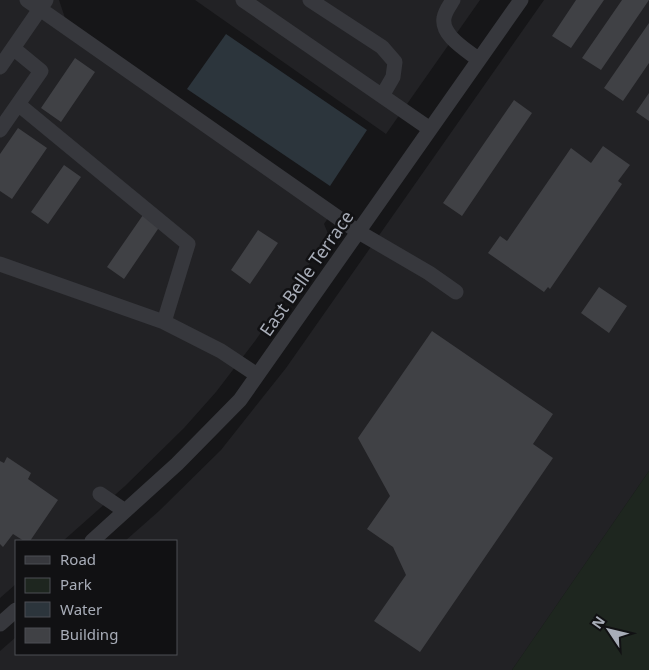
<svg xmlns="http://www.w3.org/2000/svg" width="649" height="670" viewBox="0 0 649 670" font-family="'Noto Sans',sans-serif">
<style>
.built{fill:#222225}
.green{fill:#1e261f}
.water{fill:#2c353c}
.building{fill:#404145}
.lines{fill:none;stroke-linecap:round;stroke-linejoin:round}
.minor{stroke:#37383d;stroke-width:15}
.labels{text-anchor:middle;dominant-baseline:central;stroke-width:5;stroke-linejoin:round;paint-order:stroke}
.street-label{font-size:18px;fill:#a8adb8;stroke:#111113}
</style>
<rect width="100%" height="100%" fill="#161618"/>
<path class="built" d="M0,0H59L66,21L335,208L324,224L329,236L255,341L216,392L184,428L125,486L63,541H16V584L0,598Z
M195,0H480L386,134Z
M544,0H649V471L512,670H0V651L16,637V654H176V541H125L159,511L221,450L286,368Z"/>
<path class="green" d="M649,471V670H512Z"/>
<path class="water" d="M226,34L367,130L330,186L187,89Z"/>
<path class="building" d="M576,0H604L571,48L552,36Z
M622,0H649L601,70L582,58Z
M649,23V63L623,101L604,88Z
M75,58L95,72L61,122L41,108Z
M649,93V121L636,112Z
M514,100L532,113L462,216L443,203Z
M18,128L47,148L12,199L0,191V154Z
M603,146L630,165L618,181L622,184L550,289L548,287L544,292L488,253L500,236L507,241L571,148L591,163Z
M64,165L81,177L48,224L31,212Z
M143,215L160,226L124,279L107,267Z
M258,230L278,243L250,284L231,270Z
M599,287L627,306L609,333L581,313Z
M432,331L553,414L533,444L553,458L420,652L374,621L406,575L393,547L367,529L390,496L358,438Z
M7,457L31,473L28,479L58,500L30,541H24L13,534L3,547L0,544V461L4,463Z"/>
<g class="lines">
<path class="minor" d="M27,0L40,9L46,0
M243,0L430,129
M310,0L382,47L395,62L393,77L382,96
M453,0C450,5 445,11 444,18C441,36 467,50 479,60
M0,67L40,9L357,231L429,273L456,292
M18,104L188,244L164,322
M0,130L41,71L13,48
M0,264L164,322L221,351L257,375
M100,494L125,511
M92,541L177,464L240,400L521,0
M0,624L16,610"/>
</g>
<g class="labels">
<g class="street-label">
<text transform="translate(306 273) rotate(-55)">East Belle Terrace</text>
</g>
</g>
<rect x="15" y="540" width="162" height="115" fill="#111113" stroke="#4d4f55"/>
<rect x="25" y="556" width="25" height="8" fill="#37383d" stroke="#4d4f55"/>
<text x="60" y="565" font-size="15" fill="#a8adb8">Road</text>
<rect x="25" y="578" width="25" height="15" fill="#1e261f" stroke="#4d4f55"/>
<text x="60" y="590" font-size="15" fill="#a8adb8">Park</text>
<rect x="25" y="602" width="25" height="15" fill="#2c353c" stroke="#4d4f55"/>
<text x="60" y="615" font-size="15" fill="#a8adb8">Water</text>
<rect x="25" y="628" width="25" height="15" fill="#404145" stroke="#4d4f55"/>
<text x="60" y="640" font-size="15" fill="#a8adb8">Building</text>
<g transform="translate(609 630) rotate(305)" stroke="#111113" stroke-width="4" paint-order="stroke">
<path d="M0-4L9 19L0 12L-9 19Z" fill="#a8adb8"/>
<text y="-8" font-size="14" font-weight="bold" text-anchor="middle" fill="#a8adb8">N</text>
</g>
</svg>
